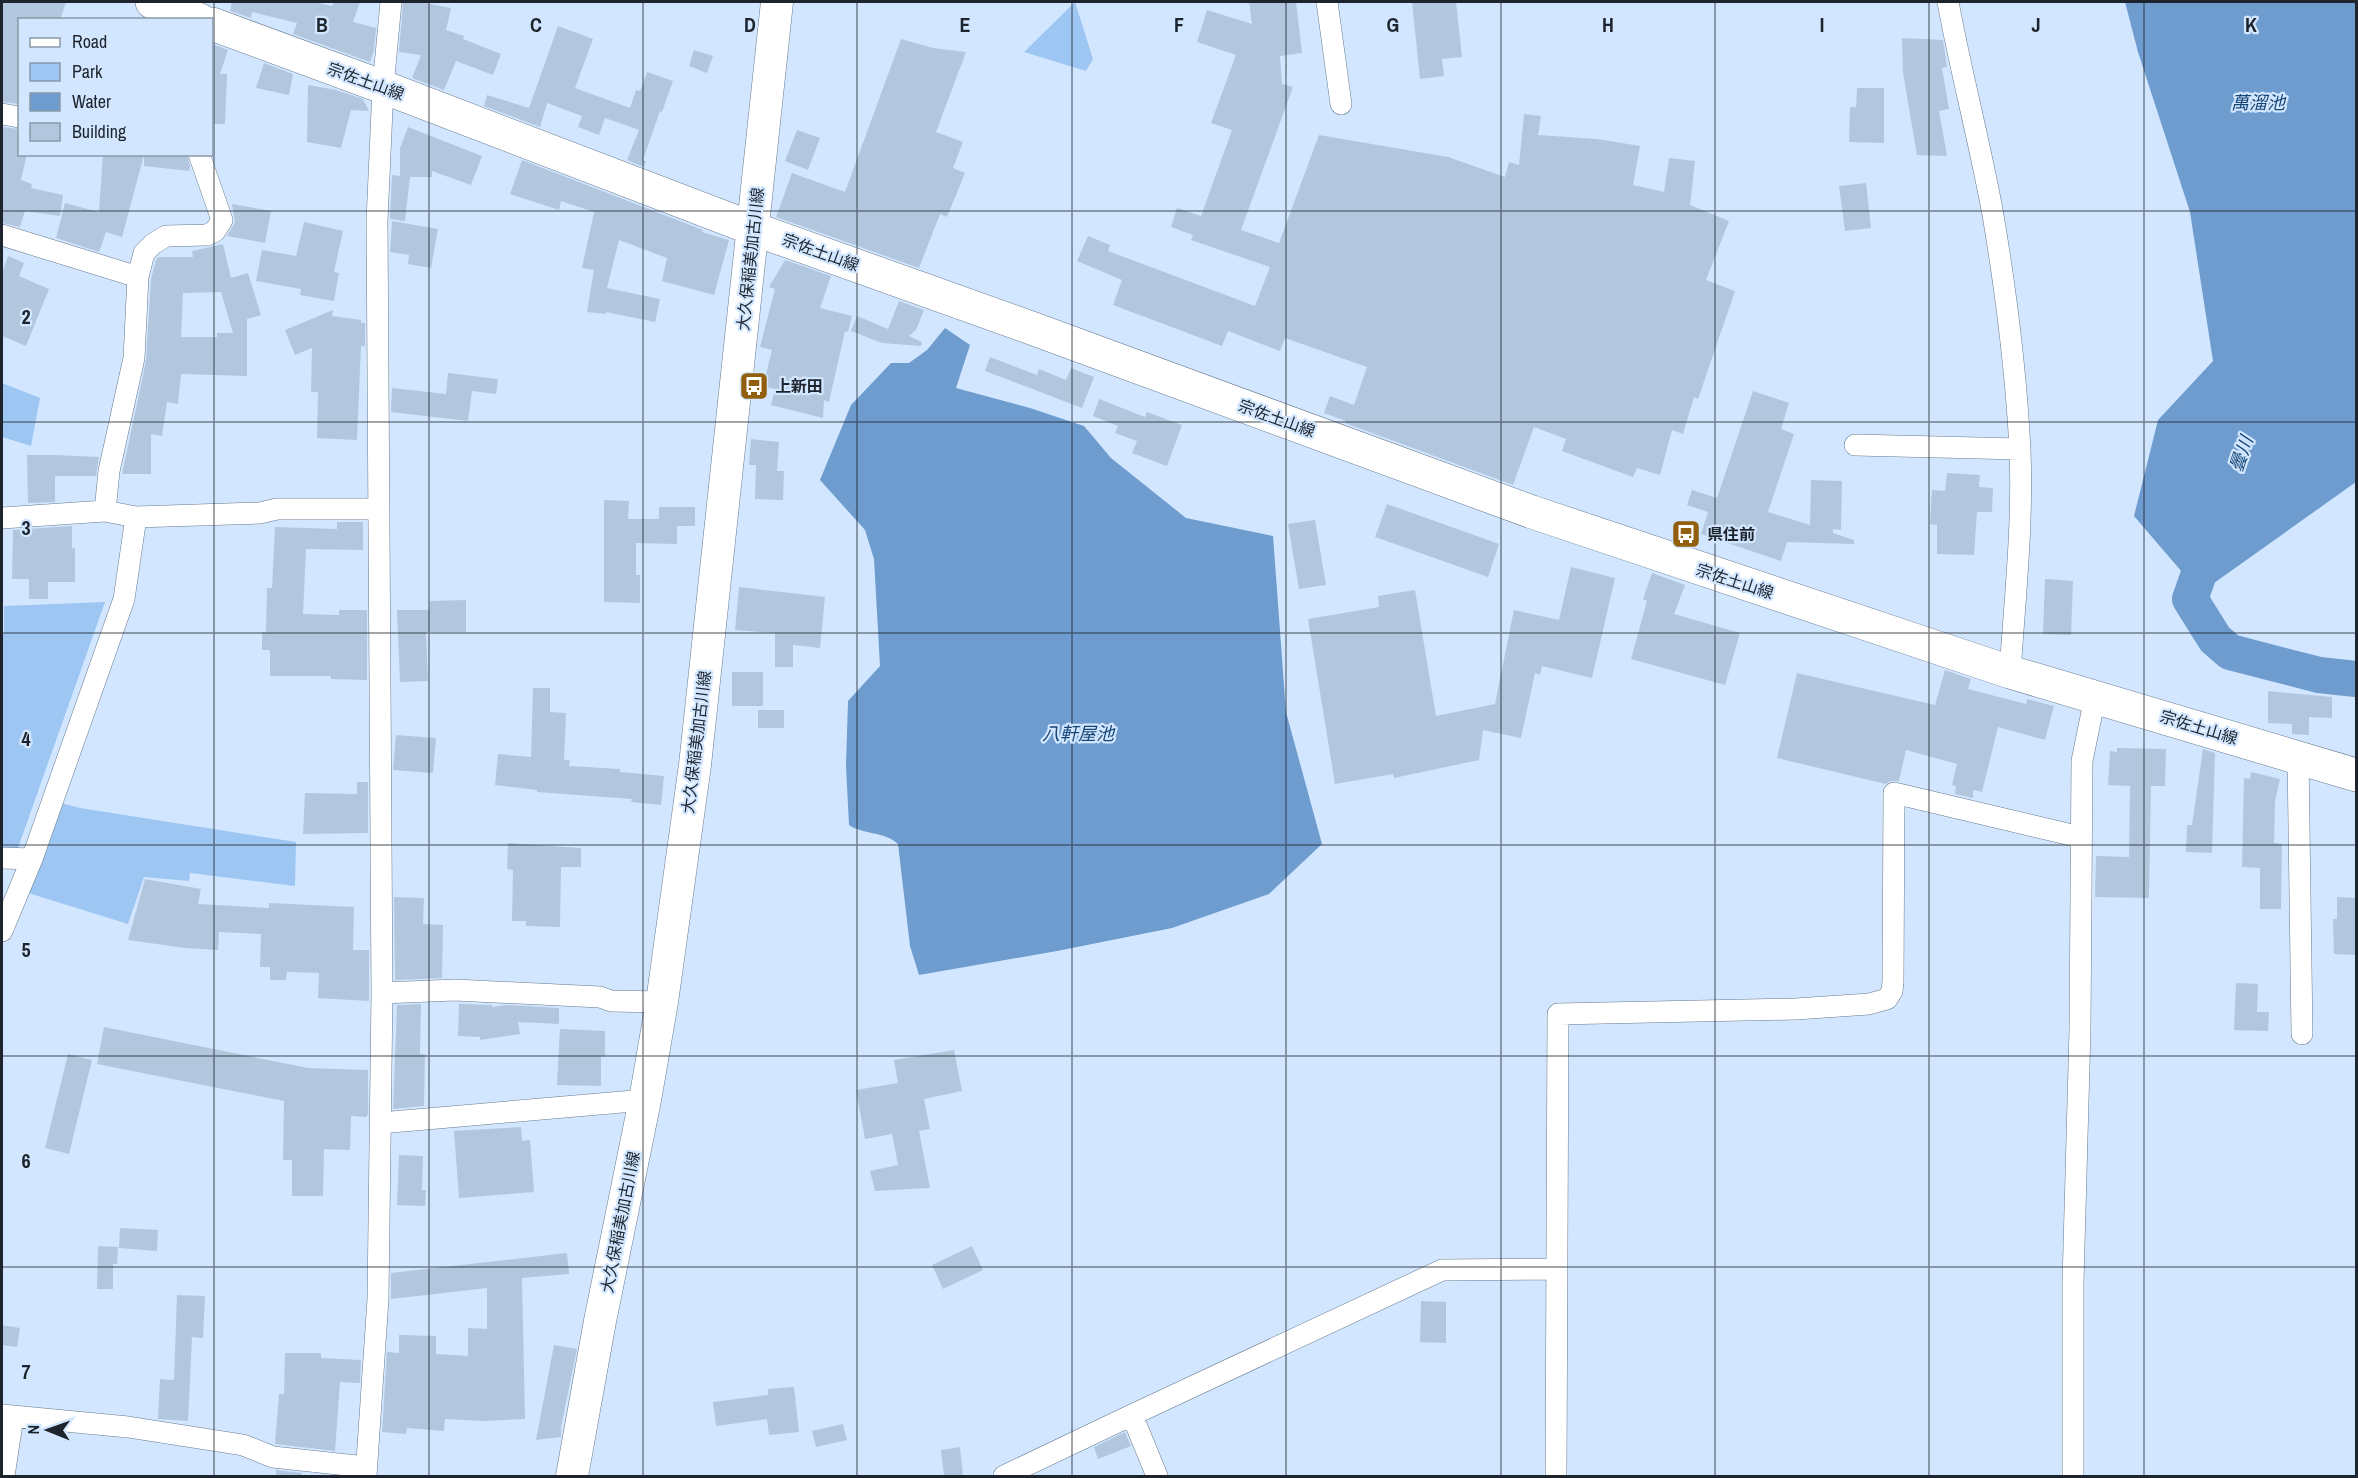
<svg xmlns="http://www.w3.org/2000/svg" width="2358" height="1478" viewBox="0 0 2358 1478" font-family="'Archivo Narrow','Noto Sans JP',sans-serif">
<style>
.green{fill:#9dc6f3}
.water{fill:#6e9ccf}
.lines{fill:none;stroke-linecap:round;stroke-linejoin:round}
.river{stroke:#6e9ccf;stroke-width:36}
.building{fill:#b2c7de;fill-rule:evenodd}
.street-casing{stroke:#677a8f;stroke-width:22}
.secondary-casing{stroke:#677a8f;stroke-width:33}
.primary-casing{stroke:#677a8f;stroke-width:34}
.street{stroke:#fff;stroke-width:21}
.secondary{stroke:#fff;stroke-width:32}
.primary{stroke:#fff;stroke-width:33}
.grid{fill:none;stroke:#1d242d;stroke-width:1.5;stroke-opacity:0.55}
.labels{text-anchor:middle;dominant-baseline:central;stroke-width:4.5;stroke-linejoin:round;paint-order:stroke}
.street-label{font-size:16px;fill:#1d242d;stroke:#d2e7ff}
.poi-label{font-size:16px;font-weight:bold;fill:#1d242d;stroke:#d2e7ff;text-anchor:start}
.water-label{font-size:18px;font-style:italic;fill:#154575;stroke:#d2e7ff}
.grid-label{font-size:20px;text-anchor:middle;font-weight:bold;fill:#1d242d;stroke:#d2e7ff;stroke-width:4.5;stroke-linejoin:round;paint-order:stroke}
</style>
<rect width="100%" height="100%" fill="#d2e7ff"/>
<path class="green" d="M1075,2L1093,59L1086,71L1024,52Z
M2,383L40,398L31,446L2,437Z
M105,602L18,848H2V635L4,634V606Z
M57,802L80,808L296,842L295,886L190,873L189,881L144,877L128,924L25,892Z"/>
<path class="water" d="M2125,2H2356V482L2200,593L2134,516L2158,420L2213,361L2190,212L2138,52Z
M945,328L970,345L956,388L1030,408L1084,426L1111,458L1186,518L1273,536L1286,712L1322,844L1269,894L1172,928L1057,951L919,975L910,946L898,844C884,831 864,835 849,825L846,766L848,701L880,666L874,559L865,530L820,480L851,405L891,363H909L927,350Z"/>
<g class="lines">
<path class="river" d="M2211,540L2190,599L2215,639L2230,652L2319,675L2356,679"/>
</g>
<path class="building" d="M2,2H66L60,20H20V104L2,102Z
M232,2H315L332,6L334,2H360L353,22L376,28L374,50L370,62L293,34L297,23L252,12L251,18L230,11Z
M403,2H420L451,8L446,30L464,36L463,39L501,54L493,75L456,61L444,90L412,78L421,55L399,52Z
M1249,2H1296L1302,53L1280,56L1282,84L1293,87L1241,230L1279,243L1319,135L1448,157L1505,177L1509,162L1519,165L1524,114L1541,116L1538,135L1597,139L1640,146L1633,185L1664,192L1669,158L1695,161L1690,205L1729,221L1706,280L1735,291L1698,399L1694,397L1683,434L1672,430L1660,475L1637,468L1633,477L1562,451L1566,439L1534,427L1513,485L1345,423L1346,421L1324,413L1330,396L1354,405L1367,367L1285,338L1280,351L1228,331L1222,346L1113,305L1122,280L1077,261L1088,236L1110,245L1108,251L1255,306L1270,267L1191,240L1193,235L1171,227L1177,208L1201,216L1232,130L1211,123L1236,55L1197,42L1207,10L1252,24Z
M1412,2H1456L1462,57L1442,59L1444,76L1420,79Z
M558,26L593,39L575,88L630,108L636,90L640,91L647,72L673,81L662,112L660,111L643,160L646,161L644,167L627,160L639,130L605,118L599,135L578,127L582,116L547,103L540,127L484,106L487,95L529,108Z
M1902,38L1943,40L1947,67L1942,68L1949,109L1939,111L1947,156L1917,155L1903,73Z
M901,39L933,48L966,52L936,132L963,142L953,168L965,173L947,217L940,214L919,268L776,217L792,173L845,192Z
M212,44L228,50L220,74H227L225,124H212Z
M694,50L713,56L707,73L689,66Z
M264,63L293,74L289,95L256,88Z
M308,85L336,90L363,99L369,111L351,110L341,148L307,142Z
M1857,88H1884V143L1849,142L1850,107H1856Z
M2,127L20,129V154H27L21,180L32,184L31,188L63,195L60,216L25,211L20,227L2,223Z
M408,127L482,156L471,185L432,171V177H410L405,221L390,219L392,175L400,176V148Z
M797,130L820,138L808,170L785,161Z
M103,154H187L190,166L189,171L144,166V155L122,237L106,232L99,252L56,238L65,203L99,212Z
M522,160L703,230L702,232L729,240L714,295L662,281L667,258L619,240L607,288L660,299L655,322L606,312V314L587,312L594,270L582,268L594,212L561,201L559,210L510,194Z
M1866,183L1871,228L1845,231L1839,186Z
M232,204L271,211L265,243L227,236L235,222Z
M392,221L438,229L431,268L408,264L409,255L390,252Z
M304,222L343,231L334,272L339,273L334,301L300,295L301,289L256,281L262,250L296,256Z
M223,244L231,278L248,273L261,315L247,319V376L181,374L178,404L167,402L162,436L151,434V474H122L146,361L151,279L156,260L158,257H193L192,251ZM221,292L233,333H217V337H181L183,293Z
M8,256L24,263L19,276L49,289L26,346L2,336V273Z
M785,260L831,276L820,308L852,316L848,332L845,331L829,402L824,400L823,418L771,405L775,389L763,386L772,350L760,347L775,289L769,287Z
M899,301L924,310L916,330L909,336L922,342L921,346L882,343L851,331L857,316L888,329Z
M333,310L332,316L361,320V323H365V346H361L357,440L317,438L318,392H311L312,348L295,355L285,330Z
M990,357L1037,375L1039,369L1066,380L1071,368L1094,377L1082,408L985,371Z
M448,373L498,379L496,394L472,391L468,421L391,412L392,388L446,394Z
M1753,391L1789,403L1781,429L1794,434L1768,512L1810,525L1811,480L1842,481L1841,530L1833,529V533L1854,540V544L1787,542L1781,561L1701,534L1708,512L1687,505L1692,490L1717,498Z
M1099,399L1145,417L1147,412L1182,425L1167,466L1132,453L1137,441L1115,433L1118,426L1093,416Z
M751,439L779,442L777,471H784L783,500L755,499L756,465H749Z
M27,455H55L99,457L96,476H55V502L28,503Z
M1947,473L1980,475L1979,487L1993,488L1992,512H1977L1974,555L1937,554V525L1930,524L1932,490L1945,491Z
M604,500L629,501L628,519H659V507H695V526H677V544L636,543V575H640V603L604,602Z
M1387,504L1499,544L1488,577L1375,537Z
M1315,520L1326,585L1299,589L1288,524Z
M337,522H363V550L306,549L303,614L339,615V610H367V680L331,679V676H270V650H262V632L266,633L267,588H272L275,527L337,529Z
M72,526V548H75V582H48V599H29V579H12L13,530Z
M1571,567L1615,578L1592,678L1542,666L1540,675L1535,673L1521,738L1483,730L1479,760L1394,778L1393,774L1335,784L1308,619L1379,607L1378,596L1415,590L1436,716L1495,704L1514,610L1559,620Z
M1652,573L1685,585L1674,614L1740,633L1725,685L1631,659L1647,601L1643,599Z
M2045,579L2073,581L2071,635L2043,634Z
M739,587L825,597L820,648L793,645V667H775V633L735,630Z
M466,600V632H426L428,681L400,682L397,610H429L430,601Z
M1945,670L1971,679L1968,689L2026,704L2027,699L2054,706L2045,740L1998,727L1982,792L1973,790V798L1955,794L1956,786L1952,785L1957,764L1906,750L1899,781H1890L1886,784L1777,758L1797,673L1935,705Z
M732,672H763V706H732Z
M533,688H550V712L566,713L564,760H570L569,766L620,769V772L664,776L661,805L631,802L632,799L537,792V790L495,785L498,754L531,757Z
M2268,691L2332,697V718L2309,717V735L2292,734V724L2268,723Z
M758,710H784V728H758Z
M396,735L436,738L433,773L393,770Z
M2117,748L2166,749L2165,786H2151L2149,898L2095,897L2096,856L2129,857L2130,786L2108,785L2110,751L2117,752Z
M2203,749L2215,753L2212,853L2186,852L2187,825H2192Z
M2251,772L2280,779L2275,802L2274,843L2282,844L2281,909H2260V868L2242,867L2244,778L2250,779Z
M357,782H368V833L303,834L305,793L357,794Z
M508,843L581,848V867H561L560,927L526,926V921H512L513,870L507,869Z
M145,879L201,889L198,904L269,908V903L354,907L353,950H369V1001L318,998L319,973L287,972L286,980H270V967H260L261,934L219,932L218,950L185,948L128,940Z
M394,897L424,898L423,924L443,925L442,978L395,980Z
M2337,897L2356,898V955L2334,954L2333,919H2337Z
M2236,983L2258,984L2257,1012H2269L2268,1031L2234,1030Z
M421,1004L420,1054H425L424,1106L393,1109L397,1005Z
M459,1004L492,1005V1007L507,1005L559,1008V1024L518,1022L520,1034L480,1040V1037L458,1036Z
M104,1027L308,1068L368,1070V1114L366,1117L351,1116L350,1150L324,1149L323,1196H292V1160H283L284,1101L97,1064Z
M560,1029L605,1031V1057L601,1056V1086L557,1085Z
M954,1050L962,1091L924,1099L930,1129L919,1131L930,1188L875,1191L870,1171L898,1165L892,1134L865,1139L856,1090L898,1083L894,1060Z
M68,1054L92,1060L69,1154L45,1148Z
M521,1127L522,1141L530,1140L534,1192L459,1198L454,1131Z
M399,1155L423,1156L422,1190H426L425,1206L397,1205Z
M120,1228L158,1230L157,1251L119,1248Z
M98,1246L118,1247L117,1264H113V1289H97Z
M972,1246L983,1270L943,1289L932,1265Z
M567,1253L569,1274L522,1278L525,1419L482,1421L445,1419L444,1431L407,1428L406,1434L382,1432L387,1352L399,1353V1335L436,1336V1354L468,1356V1328L487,1329V1288L391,1299V1273Z
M177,1295L205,1296L203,1338L192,1337L188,1421L158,1419L160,1379L174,1380Z
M1421,1301L1446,1302V1343L1420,1342Z
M2,1325L20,1328L17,1347L2,1345Z
M554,1345L577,1349L561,1427V1437L536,1440Z
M285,1353H321V1358L361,1360L360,1383L340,1382L335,1451L275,1444L279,1394H284Z
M794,1387L799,1432L769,1435L767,1419L716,1426L713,1402L768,1395V1389Z
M843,1424L847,1440L816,1447L812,1431Z
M1125,1432L1131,1446L1098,1459L1094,1447Z
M960,1447L963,1476H944L941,1450Z
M276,1470L302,1473V1476H276Z"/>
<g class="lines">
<g class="street-casing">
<path id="street" d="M1327,2L1341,104
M1948,2C1961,73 1980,143 1993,215C2006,292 2016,371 2020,450C2023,524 2015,598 2010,672
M2,114L19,117
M2,235L138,277
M1855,445L2020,449
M105,511L109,471L134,358L138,277L144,253L153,244L166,236L207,235L215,231L222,220L199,154
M2,518L105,511L136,517L260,513L277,509H379
M2298,757L2302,1034
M2,858L32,859
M2,931L32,859L124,599L136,517
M382,993L455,990L600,997L611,1001L662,1002
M380,1123L645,1100
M2,1415L128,1427L243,1445L273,1457L366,1467
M4,1476L13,1417
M366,1476L378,1299L382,993L377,221L383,87L391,2
M1004,1476L1132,1415
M1157,1476L1132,1415L1442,1270L1556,1269
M1556,1476L1558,1014L1796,1009L1869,1004L1887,999L1892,991L1893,982L1894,793L2080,837
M2073,1476V1283L2080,1029L2082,761L2095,697"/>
</g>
<g class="secondary-casing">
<path id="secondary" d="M572,1476L600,1321L645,1100L662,1002L695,765L777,2"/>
</g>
<g class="primary-casing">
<path id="primary" d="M152,2L200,20
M212,24L383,87L754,229L1034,329L1532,512L2010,672L2356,775"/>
</g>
<use href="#street" class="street"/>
<use href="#secondary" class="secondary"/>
<use href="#primary" class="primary"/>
</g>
<path class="grid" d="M214,2V1476M429,2V1476M643,2V1476M857,2V1476M1072,2V1476M1286,2V1476M1501,2V1476M1715,2V1476M1929,2V1476M2144,2V1476M2,211H2356M2,422H2356M2,633H2356M2,845H2356M2,1056H2356M2,1267H2356"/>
<defs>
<g id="bus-square" transform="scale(1.5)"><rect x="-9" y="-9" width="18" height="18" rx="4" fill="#915f0e" stroke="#d2e7ff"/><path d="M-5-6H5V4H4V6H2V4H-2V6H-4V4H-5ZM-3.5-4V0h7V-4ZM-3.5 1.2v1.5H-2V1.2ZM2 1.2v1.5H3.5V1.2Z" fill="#fff"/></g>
</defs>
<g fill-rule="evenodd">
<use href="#bus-square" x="754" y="386"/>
<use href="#bus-square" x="1686" y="534"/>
</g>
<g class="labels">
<g class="street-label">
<text transform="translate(366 81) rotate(20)">宗佐土山線</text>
<text transform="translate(821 252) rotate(20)">宗佐土山線</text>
<text transform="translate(750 259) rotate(-84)">大久保稲美加古川線</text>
<text transform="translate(1277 418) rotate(20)">宗佐土山線</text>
<text transform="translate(1735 581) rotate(18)">宗佐土山線</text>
<text transform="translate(2199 727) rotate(17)">宗佐土山線</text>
<text transform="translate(696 742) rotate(-83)">大久保稲美加古川線</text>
<text transform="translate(620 1222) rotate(-79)">大久保稲美加古川線</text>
</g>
<g class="poi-label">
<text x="775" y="386">上新田</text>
<text x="1707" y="534">県住前</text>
</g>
<g class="water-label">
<text x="2258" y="102">萬溜池</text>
<text transform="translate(2241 454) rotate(-71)">曇川</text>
<text x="1078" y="733">八軒屋池</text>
</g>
</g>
<g class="grid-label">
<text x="322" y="32">B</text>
<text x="536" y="32">C</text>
<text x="750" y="32">D</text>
<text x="965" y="32">E</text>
<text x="1179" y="32">F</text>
<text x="1393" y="32">G</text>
<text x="1608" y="32">H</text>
<text x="1822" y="32">I</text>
<text x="2036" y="32">J</text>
<text x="2251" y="32">K</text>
<text x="26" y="324">2</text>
<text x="26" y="535">3</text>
<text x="26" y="746">4</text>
<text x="26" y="957">5</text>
<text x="26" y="1168">6</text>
<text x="26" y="1379">7</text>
</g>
<rect width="2358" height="1478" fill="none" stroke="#1d242d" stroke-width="6"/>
<rect x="18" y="18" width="195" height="138" fill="#d2e7ff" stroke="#8a99ab" stroke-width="1.5"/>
<rect x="30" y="38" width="30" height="9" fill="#ffffff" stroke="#8a99ab" stroke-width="1.5"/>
<text x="72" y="48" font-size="18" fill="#1d242d">Road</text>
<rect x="30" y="63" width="30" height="18" fill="#9dc6f3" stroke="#8a99ab" stroke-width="1.5"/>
<text x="72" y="78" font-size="18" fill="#1d242d">Park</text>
<rect x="30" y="93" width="30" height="18" fill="#6e9ccf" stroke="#8a99ab" stroke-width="1.5"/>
<text x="72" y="108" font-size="18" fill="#1d242d">Water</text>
<rect x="30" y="123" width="30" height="18" fill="#b2c7de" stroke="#8a99ab" stroke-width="1.5"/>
<text x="72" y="138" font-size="18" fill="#1d242d">Building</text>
<g transform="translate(48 1430) rotate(271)" stroke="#d2e7ff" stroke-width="4.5" paint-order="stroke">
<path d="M0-4.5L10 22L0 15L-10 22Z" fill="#1d242d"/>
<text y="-9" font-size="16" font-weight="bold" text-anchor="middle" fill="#1d242d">N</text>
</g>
</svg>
